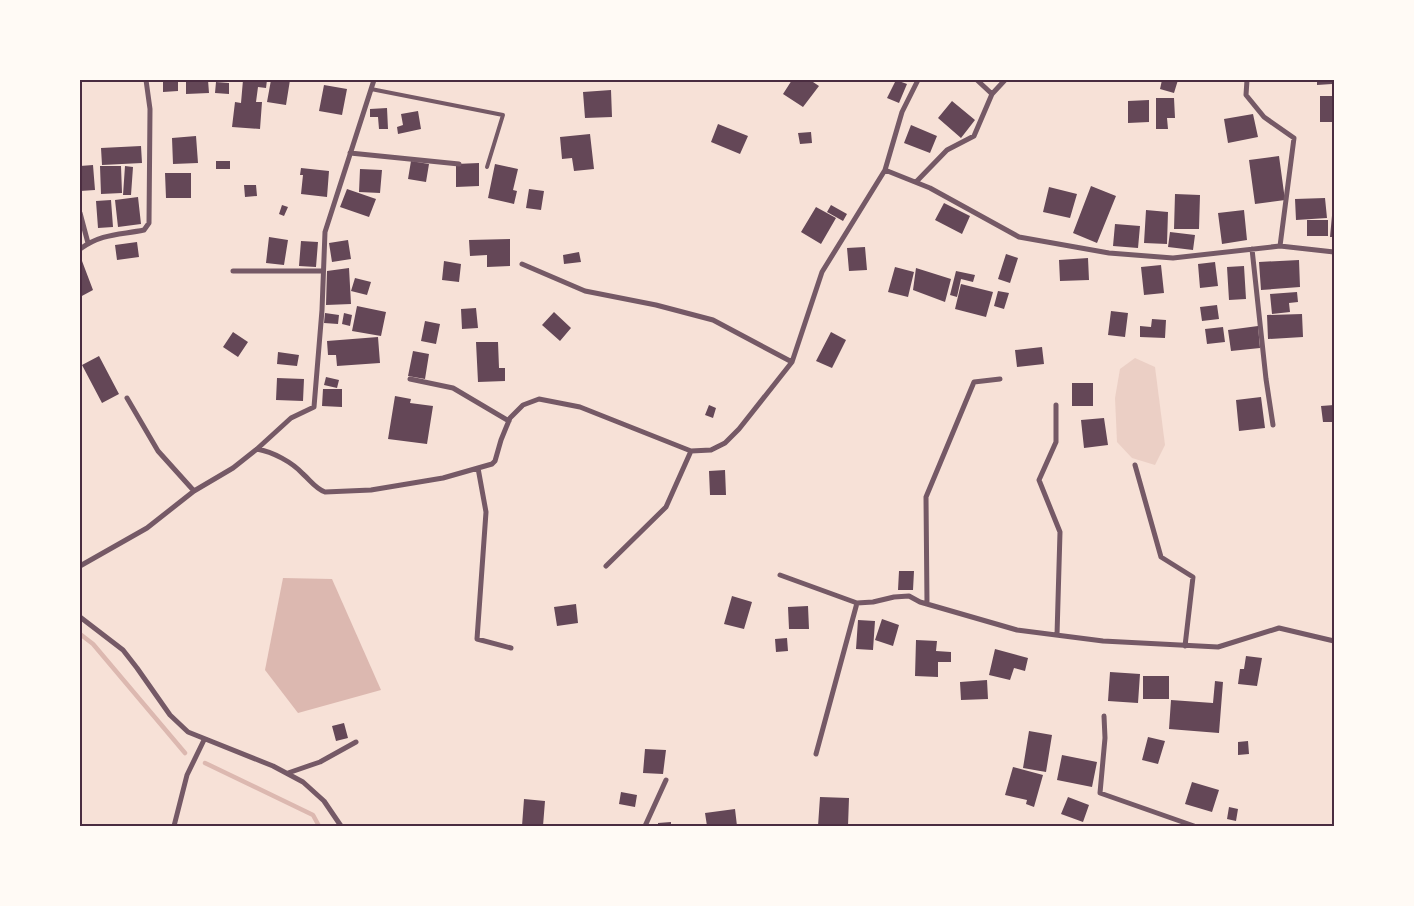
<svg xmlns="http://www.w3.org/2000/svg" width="1414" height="906" viewBox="0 0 1414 906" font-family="'Noto Sans',sans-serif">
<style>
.green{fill:#ebcfc5}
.water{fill:#dcb8b0}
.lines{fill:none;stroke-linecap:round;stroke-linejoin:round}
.stream{stroke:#dcb8b0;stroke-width:4.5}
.building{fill:#644757}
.service{stroke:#755966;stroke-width:4}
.minor{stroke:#755966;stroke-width:5}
.neatline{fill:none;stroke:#4a2c40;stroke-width:2}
</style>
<rect width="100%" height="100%" fill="#f7e1d7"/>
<path class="green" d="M1135,358L1155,367L1165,445L1155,465L1132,458L1117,442L1115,398L1120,369Z"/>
<path class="water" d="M283,578L332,579L381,690L298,713L265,670Z"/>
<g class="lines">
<path class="stream" d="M80,634L93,644L185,753
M205,763L313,815L319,826"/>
</g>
<path class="building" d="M163,80H178V91L163,92Z
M186,80H208L209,93L186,94Z
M243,80H267L266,88L258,87L256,102H262L260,129L232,127L235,102L241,103Z
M271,80H290L286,105L267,102Z
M792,80H810L819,86L803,107L783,94Z
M896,80L907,84L899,103L887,98Z
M1162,80H1178L1174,93L1160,89Z
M1317,80H1334V88H1332V84L1317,85Z
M216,82L229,83V94L215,93Z
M324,85L347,89L342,115L319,111Z
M611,90L612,117L585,118L583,92Z
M1320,96H1334V122H1320Z
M1156,98H1174L1175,118H1167L1168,129H1156Z
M1149,100V122L1128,123V101Z
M952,101L975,120L961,138L938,118Z
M387,108L388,129H379L378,117H370V109Z
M418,111L421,129L398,134L397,127L403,125L401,114Z
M1253,114L1258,137L1228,143L1224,119Z
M718,124L748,136L740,154L711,142Z
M911,125L937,136L930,153L904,143Z
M811,132L812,143L800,144L798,133Z
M590,134L594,169L574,171L572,158L562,159L560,137Z
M196,136L198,163L173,164L172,138Z
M141,146L142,163L102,165L101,148Z
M1279,156L1285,200L1255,204L1249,160Z
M216,161H230V169H216Z
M411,161L429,164L426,182L408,179Z
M479,163V186L456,187V164Z
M495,164L518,169L513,190L517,191L514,204L488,198Z
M93,165L95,190L80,191V166Z
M100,166H121L122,193L101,194Z
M125,166L133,167L131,195H123Z
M301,168L329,171L327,197L301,194L303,175H300Z
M360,169L382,170L380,193L359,192Z
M165,173H191V198H166Z
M244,185H256L257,196L245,197Z
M1091,186L1116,196L1097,243L1073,233Z
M1049,187L1077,194L1070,218L1043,212Z
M347,189L376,199L369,217L340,207Z
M529,189L544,191L541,210L526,208Z
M1175,194L1200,195L1199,229H1174Z
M138,197L141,224L118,227L115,200Z
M1325,198L1327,218L1296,220L1295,199Z
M111,200L113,227L98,228L96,201Z
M944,203L970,216L962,234L935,220Z
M282,205L288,207L284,216L279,214Z
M831,205L847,214L843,221L827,212Z
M1333,205H1334V237H1330Z
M816,207L836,218L821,244L801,232Z
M1146,210L1168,212L1167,244L1144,243Z
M1244,210L1247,240L1222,244L1218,213Z
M1307,220H1328V236H1307Z
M1115,224L1140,226L1138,248L1113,246Z
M1170,232L1195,235L1193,250L1168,247Z
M269,237L288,240L284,265L266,263Z
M510,239V266L487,267V255L470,256L469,240Z
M348,240L351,259L332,262L329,243Z
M301,241L318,242L316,267L299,266Z
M137,242L139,257L117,260L115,245Z
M865,247L867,270L849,271L847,248Z
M579,252L581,262L564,264L563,255Z
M1006,254L1018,258L1010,283L998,279Z
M1088,258L1089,280L1060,281L1059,260Z
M1299,260L1300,287L1261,290L1259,262Z
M82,261L93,290L80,297V262Z
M444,261L461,264L459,282L442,280Z
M1215,262L1218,286L1200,288L1198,264Z
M1161,265L1164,293L1144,295L1141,267Z
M1244,266L1246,299L1229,300L1227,267Z
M895,267L914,272L908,297L888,292Z
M349,268L351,304L326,305L327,271Z
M916,268L951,279L945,302L913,290Z
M956,271L975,275L973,282L961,279L957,297L950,295Z
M355,278L371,282L367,295L351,291Z
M961,284L993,292L986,317L955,309Z
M998,291L1009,293L1004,309L994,306Z
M1297,292L1298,302L1289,303L1290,312L1272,314L1270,294Z
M1217,305L1219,319L1202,321L1200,307Z
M357,306L386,312L381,336L352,331Z
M476,308L478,328L462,329L461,309Z
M1111,311L1128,313L1125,337L1108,335Z
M554,312L571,328L560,341L542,325Z
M325,313L339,315L338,324L324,323Z
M344,313L352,315L350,326L342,324Z
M1302,314L1303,337L1268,339L1267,315Z
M1152,319L1166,320L1165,338L1140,337V326L1151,327Z
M425,321L440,324L436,344L421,341Z
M1258,326L1260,348L1231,351L1228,330Z
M1223,327L1225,342L1207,344L1205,329Z
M233,332L248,342L238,357L223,347Z
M831,332L846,340L832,368L816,361Z
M378,337L380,363L337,366L336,355H328L327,341Z
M476,342H498L499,368H505V381L478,382Z
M1042,347L1044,364L1017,367L1015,350Z
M413,351L429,354L425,379L408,376Z
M278,352L299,355L297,366L277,364Z
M99,356L119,394L102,403L82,365Z
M326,377L339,380L337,388L324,385Z
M277,378L304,379L303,401L276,400Z
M1072,383H1093V406H1072Z
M323,389H342V407L322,406Z
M395,396L411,399L410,403L433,406L427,444L388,439Z
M1261,397L1265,428L1239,431L1236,400Z
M709,405L716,408L713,418L705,415Z
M1334,405V422H1323L1321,406Z
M1104,418L1108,445L1084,448L1081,420Z
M725,470L726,495H710L709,471Z
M899,571H914L913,590H898Z
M732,596L752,602L744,629L724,624Z
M576,604L578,623L557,626L554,607Z
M808,606L809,629H789L788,607Z
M882,619L899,625L893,646L875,640Z
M858,620L875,621L873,650L856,649Z
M787,638L788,651L776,652L775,639Z
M916,640L937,641L936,651L951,652V662H938V677L915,676Z
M995,649L1028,658L1025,671L1014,668L1010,680L989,675Z
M1246,656L1262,658L1257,686L1238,684L1240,669H1244Z
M1110,672L1140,674L1138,703L1108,701Z
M1143,676H1169V699H1143Z
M987,680L988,699L961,700L960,682Z
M1215,681L1223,682L1219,733L1169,729L1171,700L1213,703Z
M344,723L348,738L336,741L332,726Z
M1029,731L1052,735L1046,772L1023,768Z
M1148,737L1165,741L1158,764L1142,760Z
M1248,741L1249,754L1238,755V742Z
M645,749L666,750L663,774L643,773Z
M1062,755L1097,762L1092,787L1057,780Z
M1013,767L1043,775L1034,807L1026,804L1027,800L1005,795Z
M1192,782L1219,790L1212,812L1185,804Z
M621,792L637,795L635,807L619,804Z
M820,797L849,798L848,826H818Z
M1068,797L1089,805L1083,822L1061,814Z
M524,799L545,801L543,826H522Z
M1229,807L1238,809L1236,821L1227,819Z
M735,809L737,826H707L705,813Z
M671,822V826H658V823Z"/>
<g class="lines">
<path class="service" d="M371,89L503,115L487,167"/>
<path class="minor" d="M977,80L992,94
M1247,80L1246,95L1264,117L1294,138L1280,246
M350,153L459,164
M885,170L902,112L918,80
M916,182L947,150L974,136L992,94L1005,80
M80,213L88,243
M80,249C102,233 120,235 144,230L149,223L150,109L146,80
M1252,249L1266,379L1273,425
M522,264L585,291L656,305L713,320L792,362
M233,271H323
M410,379L453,388L509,421
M127,398L158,451L194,491
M1056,405V442L1039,480L1060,532L1057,635
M257,449C273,452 292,462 303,474C311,481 315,488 325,492L371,490L443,478L492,464L495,461L501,440L510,418L523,405L539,399L580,407L691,451L711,450L725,443L739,429L792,362L822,272L885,170L930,188L1019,237L1109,253L1173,258L1280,246L1334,252
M1135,465L1161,557L1193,577L1185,646
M478,468L486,512L477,639L511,648
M80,566L147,528L194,491L233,468L257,449L291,418L314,407L322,310L325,232L374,80
M606,566L666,507L691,451
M780,575L857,603L873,602L894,597L909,596L920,602L1017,630L1103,641L1218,647L1279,628L1334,641
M927,604L926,497L974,382L1000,379
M80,617L123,650L137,668L170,715L188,732L273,766L303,782L324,801L341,826
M1104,716L1105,738L1100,793L1194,826
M816,754L857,603
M288,773L320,762L356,742
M174,826L187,775L204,740
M645,826L666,780"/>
</g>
<rect width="1414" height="906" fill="none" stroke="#fffaf5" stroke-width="162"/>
<rect x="81" y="81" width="1252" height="744" class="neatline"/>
</svg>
